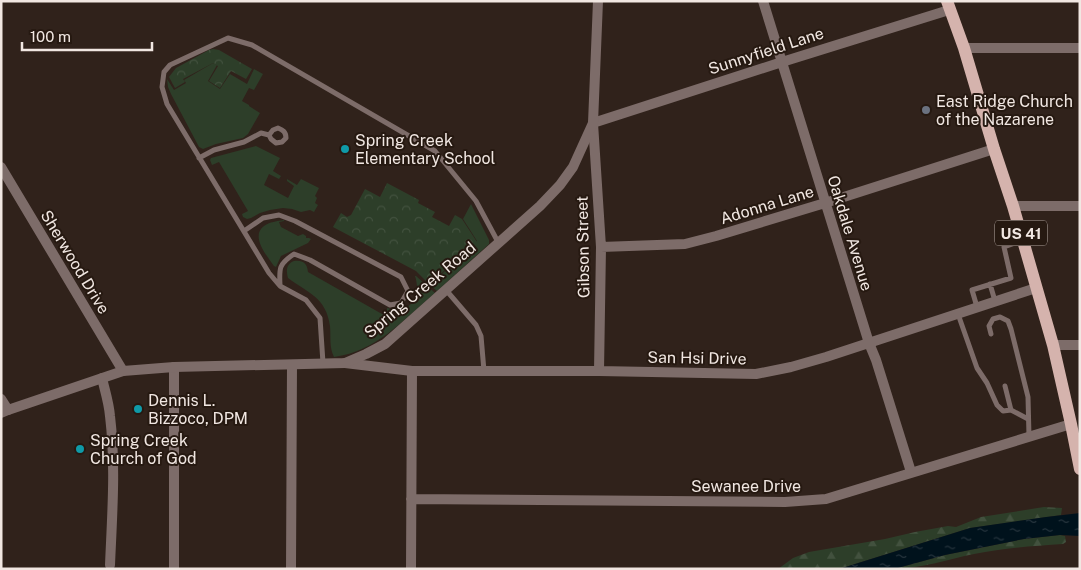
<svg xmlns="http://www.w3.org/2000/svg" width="1081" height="570" viewBox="0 0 1081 570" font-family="'Public Sans',sans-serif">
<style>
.grass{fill:#2d3e29}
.forest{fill:url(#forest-firs)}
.park{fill:url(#park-crowns)}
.water{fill:url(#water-ripples)}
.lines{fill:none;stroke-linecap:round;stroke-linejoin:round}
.service{stroke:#7d6c69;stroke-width:5}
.minor{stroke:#7d6c69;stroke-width:10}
.tertiary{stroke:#7d6c69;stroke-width:10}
.primary{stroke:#d5b3ad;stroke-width:12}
.worship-dot{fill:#6b7280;stroke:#261911;stroke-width:2}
.culture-dot{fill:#0f9aa8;stroke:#261911;stroke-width:2}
.labels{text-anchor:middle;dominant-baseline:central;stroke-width:4;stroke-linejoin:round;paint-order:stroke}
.shield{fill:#261911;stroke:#b4a9a3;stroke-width:1}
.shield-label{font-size:15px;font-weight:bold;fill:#f1e7e2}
.street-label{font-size:16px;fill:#f1e7e2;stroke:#261911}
.poi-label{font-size:16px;fill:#f1e7e2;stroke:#261911;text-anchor:start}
</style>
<defs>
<pattern id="forest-firs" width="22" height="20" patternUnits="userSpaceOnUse" patternTransform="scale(1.25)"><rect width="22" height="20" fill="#2d3e29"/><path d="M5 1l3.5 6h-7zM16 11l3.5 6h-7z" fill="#42513e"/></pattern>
<pattern id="park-crowns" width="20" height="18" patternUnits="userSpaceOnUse" patternTransform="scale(1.25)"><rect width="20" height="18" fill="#2d3e29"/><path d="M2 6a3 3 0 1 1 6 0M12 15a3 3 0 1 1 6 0" fill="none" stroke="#42513e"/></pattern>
<pattern id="water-ripples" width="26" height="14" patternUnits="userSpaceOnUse" patternTransform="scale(1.25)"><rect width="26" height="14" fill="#00121c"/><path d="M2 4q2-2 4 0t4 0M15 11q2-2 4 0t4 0" fill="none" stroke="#26343d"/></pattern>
</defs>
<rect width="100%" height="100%" fill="#30221b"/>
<path class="grass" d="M213,63L217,65L208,81L220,89L230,74L247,84L254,69L263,74L254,90L249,88L242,101L249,105V106L260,113L248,134L243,138L216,144L203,149L199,147L171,94L168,87L167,79L174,90L186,83L184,80Z
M256,146L280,158L273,171L281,176L279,179L269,174L264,185L288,198L294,186L287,181V179L297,185L301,179L319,188L315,196L317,198L315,203L318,205L314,212L310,210L301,212L292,209L283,208L270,210L260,213L251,218L247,219L243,217L242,214L248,211L219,162L212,165L210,160L211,158Z
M471,204L489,240V244L437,291L430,285L477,241L463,219Z
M284,220V221L279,222L281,227L298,236L303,234L306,236V238H309L311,239L308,243L281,256L276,267L274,266C267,256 250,236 264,226C269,222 278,221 284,220Z
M294,261C303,260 307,263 308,272L382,314L387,313V308C410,314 422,298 415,276H416L435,293C403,320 377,351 334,357C329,347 331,337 330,326C326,297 308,293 288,278C286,271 286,264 294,261Z"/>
<path class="forest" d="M1044,507L1062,508L1061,515L970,528L839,569H778L793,558L809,552L885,539L915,532L948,526L956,527L981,517Z
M1060,535L1065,536L1066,542L1063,544C1033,546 1004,548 974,554C949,559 919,569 894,569L945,555L1024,539Z"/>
<path class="park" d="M213,49L219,50L252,69L246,79L231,71L220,88L209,81L218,66L213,63L183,79L185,82L175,88L169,77L176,68L209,50Z
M387,183L419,200L418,203L435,212L432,217L449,226L455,215L462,219L477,242L429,284L416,271L333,227L341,213L347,217L351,215L365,189L380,197Z"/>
<path class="water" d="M1080,513V536L1060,535L1024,539L945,555L894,569H839L970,528L1046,517Z"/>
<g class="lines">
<path class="service" d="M199,158L214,150L244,142L261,133L269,135L273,130L278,128C283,130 286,132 286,138L282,142L276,143L271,139L269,135
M244,231L263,218L279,215L295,221L401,277L408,291L401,303L390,305L310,260L294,254C279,264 279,268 280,285
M990,284L995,301
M446,290L476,325L481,336L484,371
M977,307L972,290L1011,278L1004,247L1023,240
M958,314L977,368L987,383L997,405L1003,411L1011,410L1028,419
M991,334L989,326L993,319L1000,317L1008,321L1011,329L1028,397L1029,436
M323,363L320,318L306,300L280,286L269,273L167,104L162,87L164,72L170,65L228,38L252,45L435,151L476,201L498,242
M1005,386L1011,410"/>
<path class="minor" d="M763,1L869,343L876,360L911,472
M964,48H1080
M1,167L123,371
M1013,206H1080
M601,247L685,244L716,236L825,203L994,149
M1053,345H1080
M345,363L412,371H599L756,374L791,367L826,357L1036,288
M599,371L601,247L593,123L782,62L949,10
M102,378C105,391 109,403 110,416C116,466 112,516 110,565
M1,399L8,410
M411,499L785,502L826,499L1071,424
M174,569V367
M291,569L292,365
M411,569L412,371"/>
<path class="tertiary" d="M1,413L8,410L123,371L174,367L345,363L366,354L385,344L540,206L560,185L573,167L593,123L598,1"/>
<path class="primary" d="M947,1L964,48L994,149L1013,206L1053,345L1071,424L1080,469"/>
</g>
<circle class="worship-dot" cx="926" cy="110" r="5"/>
<g class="culture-dot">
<circle cx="345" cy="149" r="5"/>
<circle cx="138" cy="409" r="5"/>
<circle cx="80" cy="449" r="5"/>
</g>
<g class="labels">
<rect class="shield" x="995" y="220.5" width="52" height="25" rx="4"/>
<g class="shield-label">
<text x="1021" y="233">US 41</text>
</g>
<g class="street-label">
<text transform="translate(766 51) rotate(-18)">Sunnyfield Lane</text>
<text transform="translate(767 205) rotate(-17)">Adonna Lane</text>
<text transform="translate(850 233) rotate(73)">Oakdale Avenue</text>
<text transform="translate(583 247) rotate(-91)">Gibson Street</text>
<text transform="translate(75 262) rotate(59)">Sherwood Drive</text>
<text transform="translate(420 290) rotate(-40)">Spring Creek Road</text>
<text transform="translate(697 358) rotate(1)">San Hsi Drive</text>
<text x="746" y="486">Sewanee Drive</text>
</g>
<g class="poi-label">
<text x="936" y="101">East Ridge Church<tspan x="936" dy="18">of the Nazarene</tspan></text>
<text x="355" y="140">Spring Creek<tspan x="355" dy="18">Elementary School</tspan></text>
<text x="148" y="400">Dennis L.<tspan x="148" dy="18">Bizzoco, DPM</tspan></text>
<text x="90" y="440">Spring Creek<tspan x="90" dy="18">Church of God</tspan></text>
</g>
</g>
<rect width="1081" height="570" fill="none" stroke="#f1e7e2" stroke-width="5"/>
<path d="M22 42v8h130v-8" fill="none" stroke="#f1e7e2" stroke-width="2.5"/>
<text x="30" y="42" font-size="15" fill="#f1e7e2" stroke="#261911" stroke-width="4" paint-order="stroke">100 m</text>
</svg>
